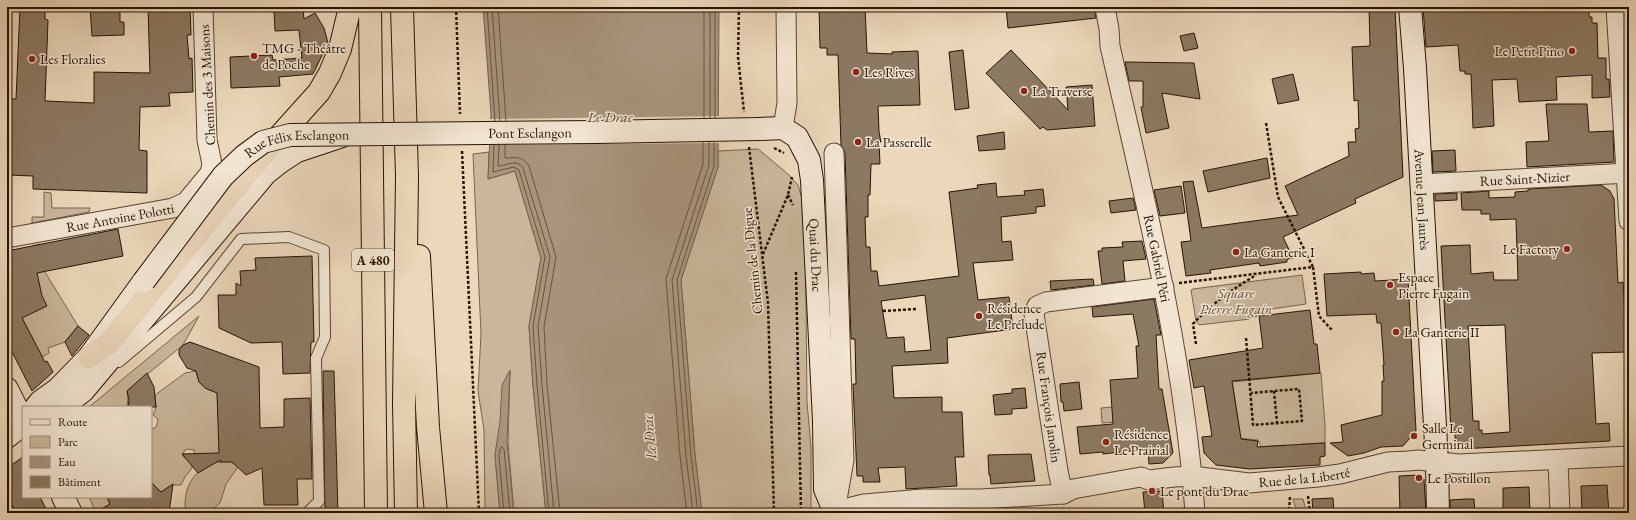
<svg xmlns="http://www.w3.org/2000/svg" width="1636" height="520" viewBox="0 0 1636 520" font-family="'EB Garamond',serif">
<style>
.green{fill:#c9b69b;stroke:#77654f}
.water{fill:#a8957c;stroke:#74614c}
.pier{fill:#ebd7ba}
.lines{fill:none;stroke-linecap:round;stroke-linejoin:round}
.shore{stroke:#665440;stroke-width:1}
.building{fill:#8c7962;stroke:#251403;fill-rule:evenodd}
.lane-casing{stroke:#564531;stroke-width:12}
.street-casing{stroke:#564531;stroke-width:21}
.secondary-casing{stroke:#251403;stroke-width:24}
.highway-casing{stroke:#251403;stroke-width:24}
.path{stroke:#251403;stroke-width:2.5;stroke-dasharray:3 2;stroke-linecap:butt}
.lane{stroke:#f2e5d2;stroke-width:10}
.street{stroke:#f2e5d2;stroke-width:19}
.secondary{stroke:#f2e5d2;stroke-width:22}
.highway{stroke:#ebd7ba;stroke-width:22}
.secondary-bridge-casing{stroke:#251403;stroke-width:24;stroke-linecap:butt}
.secondary-bridge{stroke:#f2e5d2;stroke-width:22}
.poi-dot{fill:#8f2418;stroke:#f2e5d2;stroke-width:1.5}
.labels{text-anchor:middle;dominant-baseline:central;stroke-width:3;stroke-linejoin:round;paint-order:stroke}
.shield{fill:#f2e5d2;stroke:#625341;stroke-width:1}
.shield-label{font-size:13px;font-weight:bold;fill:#251403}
.poi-label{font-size:14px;fill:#251403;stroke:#f2e5d2;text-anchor:start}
.street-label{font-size:14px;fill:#251403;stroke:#f2e5d2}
.park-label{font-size:14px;font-style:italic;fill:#5e4d38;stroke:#f2e5d2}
.water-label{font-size:15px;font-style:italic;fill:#594833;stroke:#f2e5d2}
</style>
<rect width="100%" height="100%" fill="#ebd7ba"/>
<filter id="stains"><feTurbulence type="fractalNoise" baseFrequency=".005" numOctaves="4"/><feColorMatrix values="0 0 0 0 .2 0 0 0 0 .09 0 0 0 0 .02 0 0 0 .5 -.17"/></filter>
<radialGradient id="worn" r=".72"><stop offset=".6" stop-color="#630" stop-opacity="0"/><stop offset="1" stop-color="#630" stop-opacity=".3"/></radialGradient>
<path class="green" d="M758,149L788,174L798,185L805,209L807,402L811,448V513H702L695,455L681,280L718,167V151Z
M489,152L488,179L515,171L541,258L529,326L533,386L546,513H514L508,442L510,372L495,455L500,513H485L484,430L478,391L481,334L473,154Z
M44,192L51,193L52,208H90L89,212L32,223V217H44Z
M40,244L45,272L78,326L65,342L48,348L49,353L42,357L7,288L36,267L32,246Z
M1302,275L1306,304L1258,311L1257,316L1250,319L1199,325L1196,321L1191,290L1193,289Z
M199,316L183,345L127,391L128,398L127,407H89Z
M196,371C198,383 205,391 217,392L221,456H195L194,450L187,449L184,451L183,456L186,459L191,460L192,468L185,477L181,485H172L161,493L151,483V429L155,428L157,425L158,419L153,415L156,407L155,395L185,373Z
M1321,373L1325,425V443L1301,444L1302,466L1285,455V445L1261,447L1258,440L1237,438L1240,432L1232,382Z
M1124,406L1115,422L1102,423L1101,408Z
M236,461L238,467L226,484L220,503L209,513H186C182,493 191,472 211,464C219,461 228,462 236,461Z
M89,497H107L110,504L96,513Z
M1293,499H1303L1307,513H1300L1295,506Z"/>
<path class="water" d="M483,7H719L718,167L681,280L695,455L702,513H546L533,386L529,326L541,258L515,171L488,179L491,114Z
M510,370L507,442L514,513H500L495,455L500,421L502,385Z"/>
<path class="pier" d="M721,116L720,143L487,145L489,119Z"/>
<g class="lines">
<path class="shore" d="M487,7L495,121
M492,7L500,121
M498,7L506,121
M704,118V7
M710,118V7
M715,118V7
M494,145L493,172L514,167L519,170L545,257L533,326L537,385L549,513
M499,145L498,166C508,166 516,158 523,168L550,257L538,326L542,385L554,513
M505,145V158C515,158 522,155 529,166L556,257L544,327L547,385L560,513
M504,513L499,456L500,449L502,447L504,449L510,513
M687,513L680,456L666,279L703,164V142
M693,513L686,456L672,280L709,165V142
M698,513L691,456L677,280L714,166V142"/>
</g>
<path class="building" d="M20,7H45V19L48,20L45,101L94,103V72L150,73L148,7H190L191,35H187L189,59L192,58L193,92L169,93L170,106L140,107L139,150L147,151V193L33,189V176L7,175V99H16Z
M90,7H120V22H124V35L92,36Z
M819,7H865L867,53L892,54V52L918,51L920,105L878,106L879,132L881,142H879L880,164H871L870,195H868V217H865L866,247H870L871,271H877L879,286L959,276L949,192L978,188L977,185L996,183L997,197L1025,195L1024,191L1043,189L1045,206L1036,207V213L1001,217L1002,242L1011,241L1013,260L973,263L978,300L1009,297L1013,329L947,338L948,363L892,366L894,398L942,397V412H962L964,457H955L957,486L906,489L905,467L878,468L880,482H863V476H857L853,384H856L855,339H851L845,153L841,145L838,55H827V48H820ZM925,295L931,350L905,352L904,337L887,338L881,301Z
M1006,7H1035V11L1094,7L1096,18L1008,28Z
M1369,7H1395L1403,177L1355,199L1356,203L1283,237L1293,258L1287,259V262L1260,266L1259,263L1210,270L1211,273L1186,276L1181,242L1191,241L1183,182L1193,181L1202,228L1298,215L1285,186L1349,156L1348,142H1356L1355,129L1359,128L1358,100L1354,101L1352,47L1370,46Z
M1423,7H1589V17H1592V23H1597L1598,58H1606V79H1609L1610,97L1592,98V75L1556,77L1557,100L1519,102L1517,79L1492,80L1494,126L1473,128L1471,74H1465V71H1460L1458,45L1426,47Z
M303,9L304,19L315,13L324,28L328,43L313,74L279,77L280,86L231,88L230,57L272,55L273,60L302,58L299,30L275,31L274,10Z
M1194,33L1198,48L1184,51L1180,36Z
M963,50L969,108L955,110L949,52Z
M1011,50L1068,110L1066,87L1092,85L1095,126L1047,130L1043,127L1040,129L986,73Z
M1125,62L1194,63L1200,99L1162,93L1169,128L1146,133L1141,107H1143V81H1129Z
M1293,74L1299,100L1278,104L1272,79Z
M1546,104H1587L1589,132L1613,131L1614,162L1527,167L1526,142L1549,141Z
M1004,132L1005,149L979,151L977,136Z
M1455,150L1456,171L1433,172L1432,151Z
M1267,158L1270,178L1208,192L1203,171Z
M1601,185L1610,191L1614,199L1618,283L1623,282L1627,352L1592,353L1596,424L1609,423L1610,441L1460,449V444H1455V430H1451L1441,246L1470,245L1471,274L1493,272L1494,280H1518L1516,219L1490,220V214H1481V210H1462L1461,193L1489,191V198L1515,197V192L1528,191V189ZM1505,325L1510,432L1482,434V430H1479V421H1473L1468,326Z
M1181,186L1185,213L1160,216L1154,190Z
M1457,193V200L1435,201V194Z
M1133,198L1136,210L1111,213L1109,201Z
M118,229L123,256L37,273L42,296L47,306L22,318L45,362L47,361L53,372L32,391L7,342V251Z
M1142,241L1146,259L1123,261L1125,281L1102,284L1098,251H1102V248L1123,247L1122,242Z
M312,256L314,342H311L310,373L283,374L282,342L251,343L219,328L218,295H236V283L241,286L240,271L256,270L255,258Z
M1361,272V274L1374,273L1375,281L1408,279L1416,431L1403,446L1381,447L1364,453L1348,456L1330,443L1343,442L1341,425L1382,415V381H1384L1383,365H1384L1381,323H1377L1376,314L1327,316L1324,274Z
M1093,279L1094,285L1051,290L1050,281Z
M1154,299L1161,335H1156L1159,389H1162L1173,453L1163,463L1149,464L1148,449L1103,454V452L1080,454L1077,427L1113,424L1110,380L1138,378L1136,346H1139L1133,314L1093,317L1092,307Z
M1310,310L1314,344H1317L1320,373L1232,381L1241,439L1258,441L1257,447L1325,443V456L1320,457V465L1250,469L1216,465L1204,453L1202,437L1212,436L1204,386L1194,388L1189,360L1263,348L1259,316Z
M78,326L89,335L72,356L65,342Z
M190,342L259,367L260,428L284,427V399L310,398L312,479H297L298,505H264L262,468L246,475L232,462H220V460L198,473L182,454L219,453L217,393L205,388L199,382L196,371L187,368L179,355V350L183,345Z
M323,371H334L338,513H325Z
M147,373L154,387L156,407H128L129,400L127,391Z
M1079,382L1082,409L1064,411L1063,402H1061L1060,384Z
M1025,388L1027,408L1012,409V414L995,415L993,395L1012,393V389Z
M1031,454L1035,481L991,484L990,475H989L988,455Z
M23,457V497H40L48,513H16L7,496V468Z
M1420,475L1424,479L1426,513H1400L1399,476Z
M151,482L161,492L173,484L169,513H95L110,504L107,497H151Z
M1607,485L1609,513H1582L1581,486Z
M1529,487L1530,513H1503V488Z
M1162,491L1164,513H1145L1143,492Z
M1333,498L1334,513H1313L1312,499Z
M1466,499H1474L1475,513H1450V500Z"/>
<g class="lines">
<g class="lane-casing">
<path id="lane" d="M119,362L196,297L241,239L289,237L324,250L325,337L316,358L319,501L307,513"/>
</g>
<g class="street-casing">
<g id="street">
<path id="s1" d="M1105,7L1109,29L1110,46C1145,200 1184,355 1195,513"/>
<path d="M1616,7L1629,221"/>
<path d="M783,128L787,103L786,7"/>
<path d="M834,153L844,460L835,511"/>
<path id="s2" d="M1421,184L1629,173"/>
<path id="s3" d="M7,238L173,208L186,202L210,173L212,164L207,140L203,7"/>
<path d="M1558,460L1560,513"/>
<path d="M1063,494L1058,471L1034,314L1037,306L1046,302L1164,287"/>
<path id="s4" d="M835,511L864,504L923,499H981L1063,494L1073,489L1141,477L1149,480L1174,477L1192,476L1249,483L1318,477L1340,474L1388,462L1408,461L1418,460L1459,464L1629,456"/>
</g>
</g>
<g class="secondary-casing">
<g id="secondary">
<path id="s5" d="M1410,7L1415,68L1437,462L1438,513"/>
<path id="s6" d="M759,129L783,128L797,137L809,160L812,180L818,300L824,421L825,489L835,513"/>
<path d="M7,389L23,421"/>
<path d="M36,407L40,402L58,389L89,357L144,281"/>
<path d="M62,407L83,391L266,173L280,162L297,151L342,136"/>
<path d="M7,437L23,424"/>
<path d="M63,497L71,513"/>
</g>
</g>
<g class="highway-casing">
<path id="highway" d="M370,7L376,513
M402,7L407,176L404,403L406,513
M419,256L428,427L436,513
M89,357L109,343L259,159L319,92L330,73L340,49L350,7"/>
</g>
<path class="path" d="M456,7L460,114
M739,7L738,57L744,112
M1266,123L1278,197L1313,267
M749,147L768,303L774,513
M774,148L784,153
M462,151L479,513
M788,195L793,205
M763,254L788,195L792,177
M796,272L801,513
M1179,283L1313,267L1319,316L1332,330
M883,311L917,309
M1246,338L1253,425L1302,421L1299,389L1251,393
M1196,344L1193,324C1211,304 1233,289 1256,275
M1274,391L1277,423
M1308,496L1310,513
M1290,497L1289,510L1291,513
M774,511L801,510"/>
<use href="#lane" class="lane"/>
<use href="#street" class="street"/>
<use href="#secondary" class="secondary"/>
<use href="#highway" class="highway"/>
<g class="secondary-bridge-casing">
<g id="secondary-bridge">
<path id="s7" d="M144,281L223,176L244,156L263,142L290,135L597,132L759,129"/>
</g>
</g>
<use href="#secondary-bridge" class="secondary-bridge"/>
</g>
<g class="poi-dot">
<circle cx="1572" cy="51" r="4"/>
<circle cx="254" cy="56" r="4"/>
<circle cx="32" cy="59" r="4"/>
<circle cx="856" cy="72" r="4"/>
<circle cx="1024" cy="91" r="4"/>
<circle cx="858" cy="142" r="4"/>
<circle cx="1567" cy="249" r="4"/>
<circle cx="1236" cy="252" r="4"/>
<circle cx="1390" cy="285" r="4"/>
<circle cx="979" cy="316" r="4"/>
<circle cx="1396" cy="332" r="4"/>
<circle cx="1414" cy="436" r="4"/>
<circle cx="1106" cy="442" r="4"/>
<circle cx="1419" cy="478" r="4"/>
<circle cx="1152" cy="491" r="4"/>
</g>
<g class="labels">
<rect class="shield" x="352" y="249" width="42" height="22" rx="3"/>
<g class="shield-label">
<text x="373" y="260">A 480</text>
</g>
<g class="poi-label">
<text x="262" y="48">TMG - Théâtre<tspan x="262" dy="16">de Poche</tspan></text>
<text x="1564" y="51" text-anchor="end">Le Petit Pino</text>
<text x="40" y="59">Les Floralies</text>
<text x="864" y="72">Les Rives</text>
<text x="1032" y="91">La Traverse</text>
<text x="866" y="142">La Passerelle</text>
<text x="1559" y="249" text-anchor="end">Le Factory</text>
<text x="1244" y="252">La Ganterie I</text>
<text x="1398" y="277">Espace<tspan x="1398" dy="16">Pierre Fugain</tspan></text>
<text x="987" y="308">Résidence<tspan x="987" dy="16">Le Prélude</tspan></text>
<text x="1404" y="332">La Ganterie II</text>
<text x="1422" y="428">Salle Le<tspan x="1422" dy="16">Germinal</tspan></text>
<text x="1114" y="434">Résidence<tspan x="1114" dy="16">Le Prairial</tspan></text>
<text x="1427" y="478">Le Postillon</text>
<text x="1160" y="491">Le pont du Drac</text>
</g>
<g class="street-label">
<text transform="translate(207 85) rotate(-93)">Chemin des 3 Maisons</text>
<text stroke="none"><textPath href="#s7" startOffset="452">Pont Esclangon</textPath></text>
<text stroke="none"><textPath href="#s7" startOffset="217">Rue Félix Esclangon</textPath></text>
<text stroke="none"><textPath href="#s2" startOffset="104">Rue Saint-Nizier</textPath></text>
<text stroke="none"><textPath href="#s5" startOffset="193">Avenue Jean Jaurès</textPath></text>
<text stroke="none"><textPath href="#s3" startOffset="115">Rue Antoine Polotti</textPath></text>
<text stroke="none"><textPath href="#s6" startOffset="162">Quai du Drac</textPath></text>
<text stroke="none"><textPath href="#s1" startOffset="257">Rue Gabriel Péri</textPath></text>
<text transform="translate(752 261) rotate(-96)">Chemin de la Digue</text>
<text transform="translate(1049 407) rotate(82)">Rue François Janolin</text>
<text stroke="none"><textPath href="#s4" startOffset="474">Rue de la Liberté</textPath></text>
</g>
<g class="park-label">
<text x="1236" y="293">Square<tspan x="1236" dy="16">Pierre Fugain</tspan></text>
</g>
<g class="water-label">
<text x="610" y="116">Le Drac</text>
<text transform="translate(649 437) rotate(-95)">Le Drac</text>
</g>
</g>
<rect width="1636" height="520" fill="none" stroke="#ebd7ba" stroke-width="24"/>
<rect x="8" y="8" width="1620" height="504" fill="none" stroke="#251403" stroke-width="2"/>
<rect x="12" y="12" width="1612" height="496" fill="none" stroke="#251403"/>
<rect x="22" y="406" width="130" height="92" fill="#f2e5d2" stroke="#a0917f"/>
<rect x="30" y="419" width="20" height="6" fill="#f2e5d2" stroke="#a0917f"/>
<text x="58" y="426" font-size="12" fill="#251403">Route</text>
<rect x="30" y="436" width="20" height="12" fill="#c9b69b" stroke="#a0917f"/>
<text x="58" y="446" font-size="12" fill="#251403">Parc</text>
<rect x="30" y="456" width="20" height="12" fill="#a8957c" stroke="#a0917f"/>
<text x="58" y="466" font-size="12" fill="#251403">Eau</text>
<rect x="30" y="476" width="20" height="12" fill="#8c7962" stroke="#a0917f"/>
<text x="58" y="486" font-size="12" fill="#251403">Bâtiment</text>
<rect width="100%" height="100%" filter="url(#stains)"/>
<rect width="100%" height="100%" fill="url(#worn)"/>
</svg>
